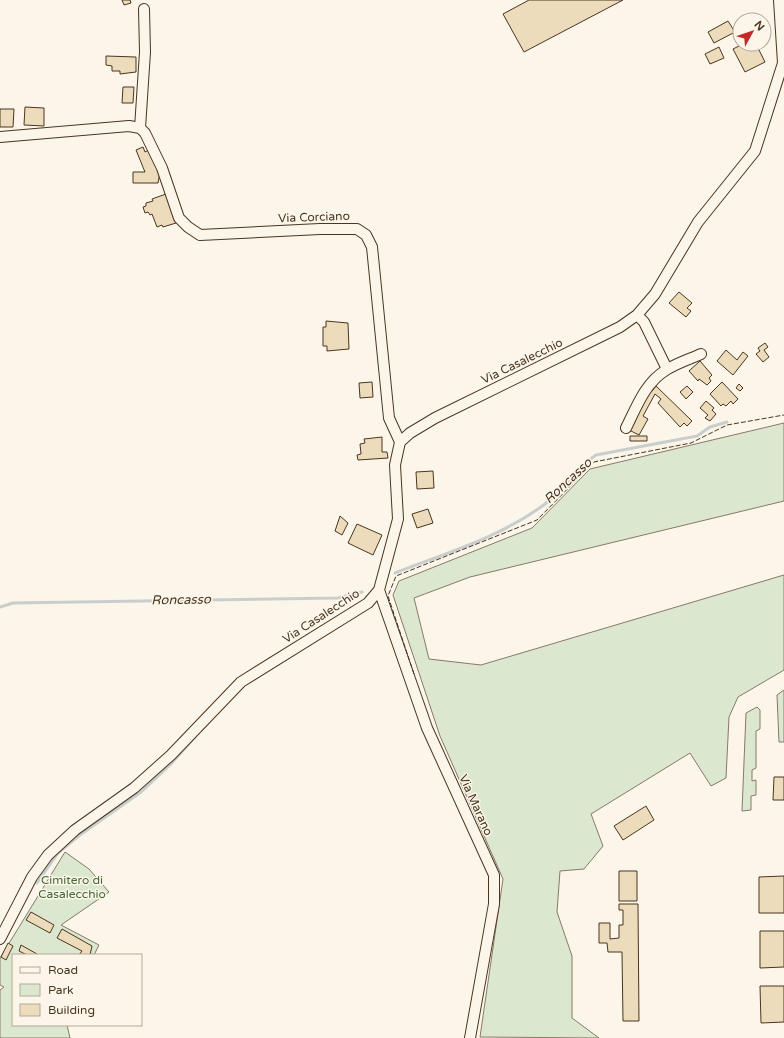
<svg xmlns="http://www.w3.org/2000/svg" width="784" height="1038" viewBox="0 0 784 1038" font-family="'Varela Round',sans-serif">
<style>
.green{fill:#dce7d0;stroke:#887966}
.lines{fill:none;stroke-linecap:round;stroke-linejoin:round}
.stream{stroke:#c9cecd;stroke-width:3}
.building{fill:#ecdcbc;stroke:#4a3520}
.minor-casing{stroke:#4a3520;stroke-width:12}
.minor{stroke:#fbf6e9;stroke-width:10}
.fence{stroke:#4a3520;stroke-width:1;stroke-dasharray:5 2;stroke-linecap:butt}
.labels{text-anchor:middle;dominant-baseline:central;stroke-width:3;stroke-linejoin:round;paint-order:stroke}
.street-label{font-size:12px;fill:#4a3520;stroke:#fbf6e9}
.park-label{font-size:12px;fill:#436837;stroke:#fbf6e9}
.water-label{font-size:13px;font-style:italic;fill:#4a3520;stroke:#fbf6e9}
</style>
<rect width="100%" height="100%" fill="#fbf6e9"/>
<path class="green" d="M784,423V501L470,577L414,598L429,659L481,665L784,575V670L738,697L729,717L726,778L711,786L690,753L591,814L603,846L584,869L560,871L557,912L572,956V1018L599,1038L480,1037L503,879L440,736L393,595L399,581L532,528L590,469Z
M784,690V742H779L777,695Z
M757,707L760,710V729L756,731V768L752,770V781L756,780V795L751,796V810L742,811L746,713Z
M65,852L89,869L109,892L61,925L99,945L94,955H13V1025H67L70,1038H0V990L4,987L0,985V958Z"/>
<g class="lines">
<path class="stream" d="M395,573C446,553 501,537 545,504C564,490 576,468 596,455L697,436L710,427L727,422
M0,607L13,603L338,598L362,592
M37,883L58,853L80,835L141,792L171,764L195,737"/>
</g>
<path class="building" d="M122,0H130L131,3L124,5Z
M529,0H623L524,52L503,14Z
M728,21L735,32L714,43L708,32Z
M743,44H756L765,62L745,72L733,49Z
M719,47L724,58L710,64L705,54Z
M106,56L136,57V72L120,74V71H112V66L106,65Z
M123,87H134L133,103H122Z
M25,107L44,108V126L24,125Z
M0,109H14L13,127H0Z
M143,147L145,152L151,149L160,172L158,183H133V172H145L136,150Z
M166,194L176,223L163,227L162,225L157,227L152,214L150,215L148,212L145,213L143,207L146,206V203L153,201L152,199Z
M679,292L692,303L687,308L691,311L686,317L669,303Z
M326,321L348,323L349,349L327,351V346H323V327H326Z
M765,343L768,347L764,350L769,357L763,362L756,354L760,351L758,348Z
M726,350L737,360L743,352L748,356L733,375L717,361Z
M700,361L712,375L709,378L711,381L707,385L699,379L698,381L689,371Z
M372,382L373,397L360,398L359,383Z
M722,382L738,399L733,404L731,401L726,406L723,404L721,406L710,394Z
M739,384L743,388L740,391L736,388Z
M656,386L692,421L687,426L684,423L680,427L658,403L661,399L655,394L643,416L648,419L639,435L627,429L649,389L652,391Z
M687,386L693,392L686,399L680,392Z
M706,401L714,408L712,410L716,414L710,421L705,418L708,415L700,408Z
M630,436H647V441H630Z
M382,437V452H387L388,458L358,460L357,455L361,454L360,444L365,443L364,439Z
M433,471L434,488L417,489L416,472Z
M428,509L433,523L417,528L412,514Z
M340,516L348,523L342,535L335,531Z
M357,524L382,535L373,555L348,543Z
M774,777H784V800H773Z
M646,806L654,820L623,840L614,826Z
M619,871H637V901H619Z
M784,876V913H759V877Z
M619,904H638L639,1021H623L622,952H608L607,943H599V923H610V939L619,938V925H623V910H619Z
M31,912L54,925L50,933L26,920Z
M62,929L92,946L90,955H79L82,951L57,938Z
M760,931H784V967L760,968Z
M8,943L13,946L6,960L1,957Z
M21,945L37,954L36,955H27L19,951Z
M760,986H784V1022L761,1023Z"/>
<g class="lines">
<g class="minor-casing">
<path id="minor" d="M140,128L145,52L144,9
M0,137L129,126L140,128L145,133L162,168L179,218L188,227L200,235L320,229H357L366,235L372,247L389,418L400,442
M637,315L644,322L667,369
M626,428C637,406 645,383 666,370C677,363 690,359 701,354
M379,590L427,728L494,875V904L470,1038
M0,939L32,877L48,855L75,830L134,788L171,755L241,682L368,603L379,590L398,519L395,465L400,442L410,433L435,418L620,327L637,315L655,294L698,222L755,151L783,63L779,0"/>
</g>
<use href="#minor" class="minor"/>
<path class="fence" d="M414,674L388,596L396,576L537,520L594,462L691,443L727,425L784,415"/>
</g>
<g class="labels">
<g class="street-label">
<text transform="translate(314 217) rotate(-2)">Via Corciano</text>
<text transform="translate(522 361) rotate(-26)">Via Casalecchio</text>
<text transform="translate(321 616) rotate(-33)">Via Casalecchio</text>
<text transform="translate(476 805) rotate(66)">Via Marano</text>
</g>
<g class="park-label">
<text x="72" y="880">Cimitero di<tspan x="72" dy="14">Casalecchio</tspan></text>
</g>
<g class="water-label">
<text transform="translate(568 481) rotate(-43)">Roncasso</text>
<text transform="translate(181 600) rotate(-1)">Roncasso</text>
</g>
</g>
<rect x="12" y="954" width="130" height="72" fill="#fbf6e9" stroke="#b4a999"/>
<rect x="20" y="967" width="20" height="6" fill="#fbf6e9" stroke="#b4a999"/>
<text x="48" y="974" font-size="12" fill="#4a3520">Road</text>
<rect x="20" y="984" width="20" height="12" fill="#dce7d0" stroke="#b4a999"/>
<text x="48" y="994" font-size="12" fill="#4a3520">Park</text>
<rect x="20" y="1004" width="20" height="12" fill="#ecdcbc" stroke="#b4a999"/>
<text x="48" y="1014" font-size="12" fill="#4a3520">Building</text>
<g transform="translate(752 32) rotate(50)"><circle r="19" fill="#fbf6e9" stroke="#b4a999"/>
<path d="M0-3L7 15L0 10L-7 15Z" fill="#c62828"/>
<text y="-6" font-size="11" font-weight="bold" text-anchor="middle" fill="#4a3520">N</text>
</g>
</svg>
